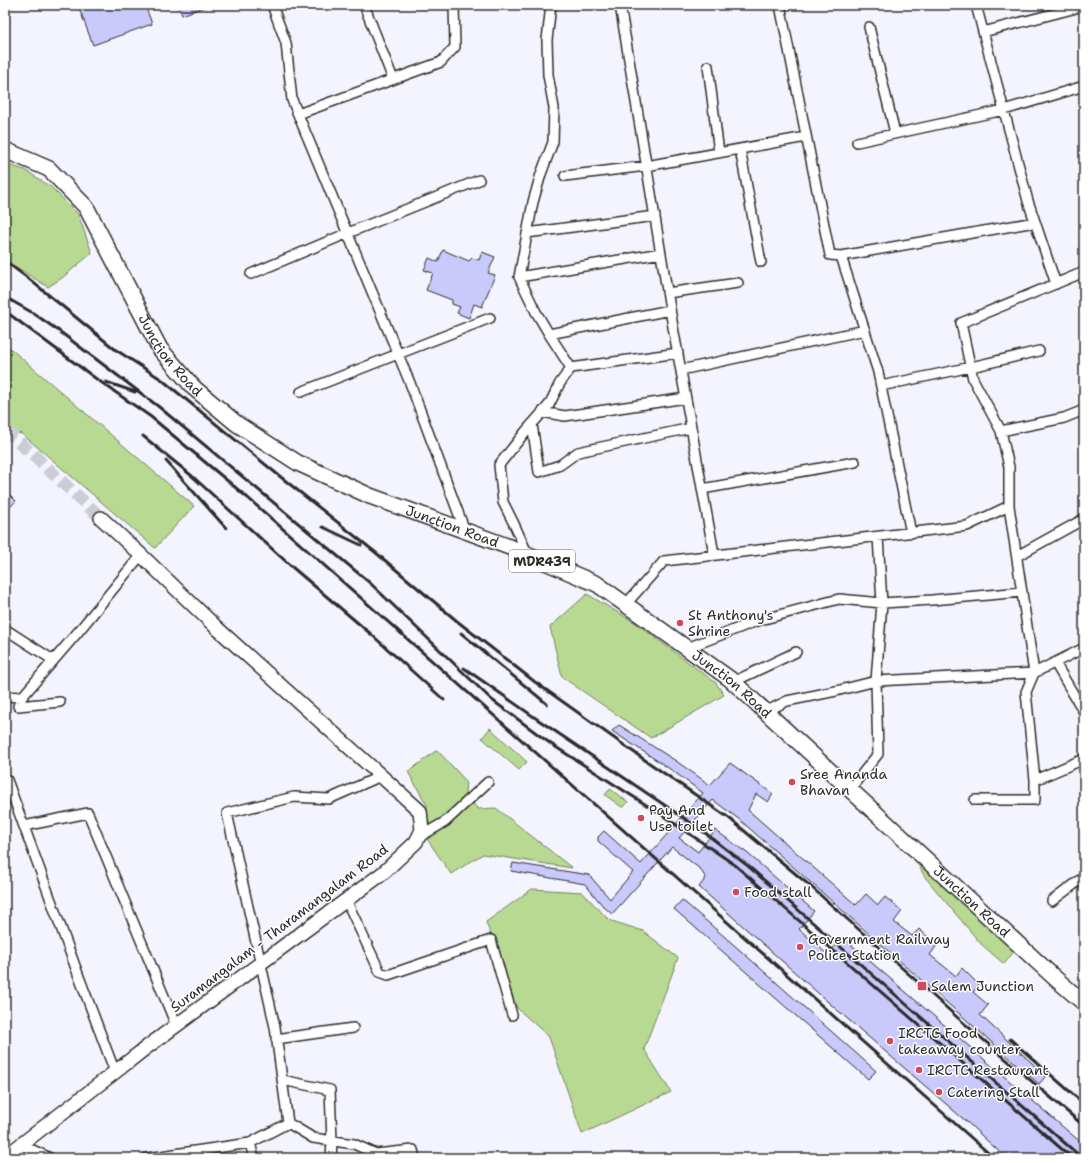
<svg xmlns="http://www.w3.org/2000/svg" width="1089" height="1163" viewBox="0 0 1089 1163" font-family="'Shantell Sans',sans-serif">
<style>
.green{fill:#b8d992;stroke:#72825e}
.building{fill:#cac9fb;stroke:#2b2b2b}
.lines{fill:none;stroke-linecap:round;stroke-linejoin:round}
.secondary-tunnel{stroke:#ccccd4;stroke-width:13;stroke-dasharray:13 6;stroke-linecap:butt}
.street-casing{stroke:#2b2b2b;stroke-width:12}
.secondary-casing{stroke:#2b2b2b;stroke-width:16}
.primary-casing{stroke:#2b2b2b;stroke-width:18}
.street{stroke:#fff;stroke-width:9}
.secondary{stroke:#fff;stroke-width:13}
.primary{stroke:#fff;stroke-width:15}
.rail{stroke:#2b2b2b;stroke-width:3}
.poi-dot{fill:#d1495b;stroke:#fff;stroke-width:1.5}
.labels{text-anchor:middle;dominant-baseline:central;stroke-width:3;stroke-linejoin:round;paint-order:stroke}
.shield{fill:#fff;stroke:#6b6b6b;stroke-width:1}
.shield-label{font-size:13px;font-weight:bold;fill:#2b2b2b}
.street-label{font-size:14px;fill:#2b2b2b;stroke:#fff}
.poi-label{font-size:14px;fill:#2b2b2b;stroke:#fff;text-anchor:start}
</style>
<rect width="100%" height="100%" fill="#f4f4fe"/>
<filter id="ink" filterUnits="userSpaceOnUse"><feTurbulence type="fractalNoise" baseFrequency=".025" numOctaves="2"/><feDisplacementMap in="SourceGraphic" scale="8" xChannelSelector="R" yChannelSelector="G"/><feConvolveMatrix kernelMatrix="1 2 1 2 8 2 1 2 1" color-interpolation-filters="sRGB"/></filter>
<g filter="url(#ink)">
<path class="green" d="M5,164L25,170L51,187L78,214L92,253L62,278L48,287L5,260Z
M5,344L194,506L155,548L22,434L5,430Z
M587,594L634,622L716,683L724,695L651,738L562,677L550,627Z
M490,728L527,762L519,770L482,738Z
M437,750L466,781L465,795L478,809L496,808L572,868L483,854L451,874L425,836L427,805L408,772Z
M610,789L628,802L623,808L605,795Z
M914,858L1016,949L1004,964L981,944L949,906L925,877Z
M532,889L582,892L609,920L643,931L678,958L644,1049L671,1092L582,1134L549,1037L517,1008L486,922Z
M846,1152L852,1158H824L825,1154Z"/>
<path class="building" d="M78,5H145L152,24L93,45Z
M178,5H207V6L182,15Z
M443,250L469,261L472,258L479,260L482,252L495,257L488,273L495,275L482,307L474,304L469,318L457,313L460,307L452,304V300L426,290L433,273L424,270L429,258L438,262Z
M5,490L16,501L5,512Z
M619,725L676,761L710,785L730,763L773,794L768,802L756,794L748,810L856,905L866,894L878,905L885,897L902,911L894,922L912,936L919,929L937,945L930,955L956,976L962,968L979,985L973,992L988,1005L980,1015L1046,1076L1039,1084L740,820L713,800L679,838L698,852L715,830L747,853L814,911L799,929L827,954L844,938L865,957L1084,1145V1158H1006L968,1123L828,1002L699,887L706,878L700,869L672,847L612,914L603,906L585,884L511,871L513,863L589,875L610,899L633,872L598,841V837L604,831L641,864L703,793L670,769L612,731Z
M682,900L733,944L876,1071L868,1079L674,909Z"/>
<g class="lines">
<path class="secondary-tunnel" d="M5,429L101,518"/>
<g class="street-casing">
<path id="street" d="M272,5L286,43L292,100L410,383L465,531
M364,5L393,79
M620,5L673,327L714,554
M780,5L830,255L841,256L878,372L911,533
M976,5L1028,201L1056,284
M869,27L895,133
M983,32L1084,6
M708,66L719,153
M298,114L441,62L455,47L454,5
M857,142L1004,110L1084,86
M740,149L761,262
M565,176L646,166L806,137
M527,233L655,216
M841,256L1035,222
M251,274L348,233L479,180
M519,277L661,253
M667,293L738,283
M549,334L670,310
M571,368L678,353
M681,370L865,330
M881,386L971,367L1039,351
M301,392L490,318
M542,412L565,416L686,398
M532,424L539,472L560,465L578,452L691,428
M1001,431L973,379L961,323L1084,272
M702,489L855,462
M1009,506L1034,673L1084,648
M528,555L514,524L503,502L499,465L526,431L549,405L560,383L571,368L549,334L536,312L519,277L533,202L541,174L553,142L554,108L548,75L547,40L551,5
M1017,556L1084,519
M626,604L664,561L967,526L1009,506V467L1001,431L1064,418L1084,410
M5,629L53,660
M687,648L757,621L839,599L882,603L932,600L1022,592
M1055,663L1084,712
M733,682L796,652
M5,696L22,697
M18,706L22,697L78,632L141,555
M18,706L60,702
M765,712L787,701L836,691L876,681L1034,673L1026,692L1035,780L1084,759
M5,781L7,780L78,974L115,1072
M850,789L878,754L876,681L882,603L878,537
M975,800H1035V780
M24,826L88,813L176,1025
M419,837L445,822L488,782
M346,900L380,972L388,975L491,940L512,1015
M1052,901L1084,877
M276,1039L353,1028
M282,1080L330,1090L332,1141L331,1158
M288,1123L313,1138L354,1144L376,1154L413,1150L415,1158
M250,1143L288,1123L275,1027L227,813L294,797L329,799L381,776
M22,1145L50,1158
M147,1158L250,1143L254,1158"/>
</g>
<g class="secondary-casing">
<path id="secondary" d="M5,1157L115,1072L147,1047L383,873L416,842L422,830L420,811L218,629L141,555L101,518"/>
</g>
<g class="primary-casing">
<g id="primary">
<path id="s1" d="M5,150L49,169L86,207L160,349L194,388L237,424L298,463L370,496L515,549L597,584L730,679L1056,979L1084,1003"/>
</g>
</g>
<use href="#street" class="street"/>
<use href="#secondary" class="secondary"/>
<use href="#primary" class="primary"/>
<path class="rail" d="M5,261L29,279L116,350L161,379L277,474L375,552L457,621L535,682L642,758L729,818L809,885L958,1018L1084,1126
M5,297L33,313L59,331L159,407L370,583L492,700L551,744L662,815L735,865L1072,1158
M5,311L95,378L151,417L248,498L994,1158
M106,382L135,392
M143,436L192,476L292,567L372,635L444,700
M166,461L226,528
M323,527L361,545
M461,633L547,704
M464,668L537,719L700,829L748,866L1082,1158
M1010,1039L1084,1104"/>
</g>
</g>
<g class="poi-dot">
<circle cx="680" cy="623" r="4"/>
<circle cx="792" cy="782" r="4"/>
<circle cx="641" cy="818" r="4"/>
<circle cx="736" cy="892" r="4"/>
<circle cx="800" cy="947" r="4"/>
<rect x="917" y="981" width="10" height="10" rx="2"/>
<circle cx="890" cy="1041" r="4"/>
<circle cx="919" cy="1070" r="4"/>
<circle cx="939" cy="1092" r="4"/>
</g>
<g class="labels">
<rect class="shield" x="509" y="550" width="66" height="22" rx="3"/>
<g class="shield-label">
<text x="542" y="561">MDR439</text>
</g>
<g class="street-label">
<text stroke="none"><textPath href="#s1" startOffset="272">Junction Road</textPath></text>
<text stroke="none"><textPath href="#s1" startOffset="608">Junction Road</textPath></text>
<text stroke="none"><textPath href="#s1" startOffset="932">Junction Road</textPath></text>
<text stroke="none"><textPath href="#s1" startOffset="1256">Junction Road</textPath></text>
<text transform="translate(279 928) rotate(-37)">Suramangalam - Tharamangalam Road</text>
</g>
<g class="poi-label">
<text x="688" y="615">St Anthony's<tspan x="688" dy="16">Shrine</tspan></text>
<text x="800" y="774">Sree Ananda<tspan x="800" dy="16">Bhavan</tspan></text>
<text x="649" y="810">Pay And<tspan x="649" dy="16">Use toilet</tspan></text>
<text x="744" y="892">Food stall</text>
<text x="808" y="939">Government Railway<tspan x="808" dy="16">Police Station</tspan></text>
<text x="931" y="986">Salem Junction</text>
<text x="898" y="1033">IRCTC Food<tspan x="898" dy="16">takeaway counter</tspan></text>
<text x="927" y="1070">IRCTC Restaurant</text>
<text x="947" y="1092">Catering Stall</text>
</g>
</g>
<rect width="1089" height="1163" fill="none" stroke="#fff" stroke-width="20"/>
<rect x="10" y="10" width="1069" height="1143" fill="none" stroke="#2b2b2b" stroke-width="1.5" filter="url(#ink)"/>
</svg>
